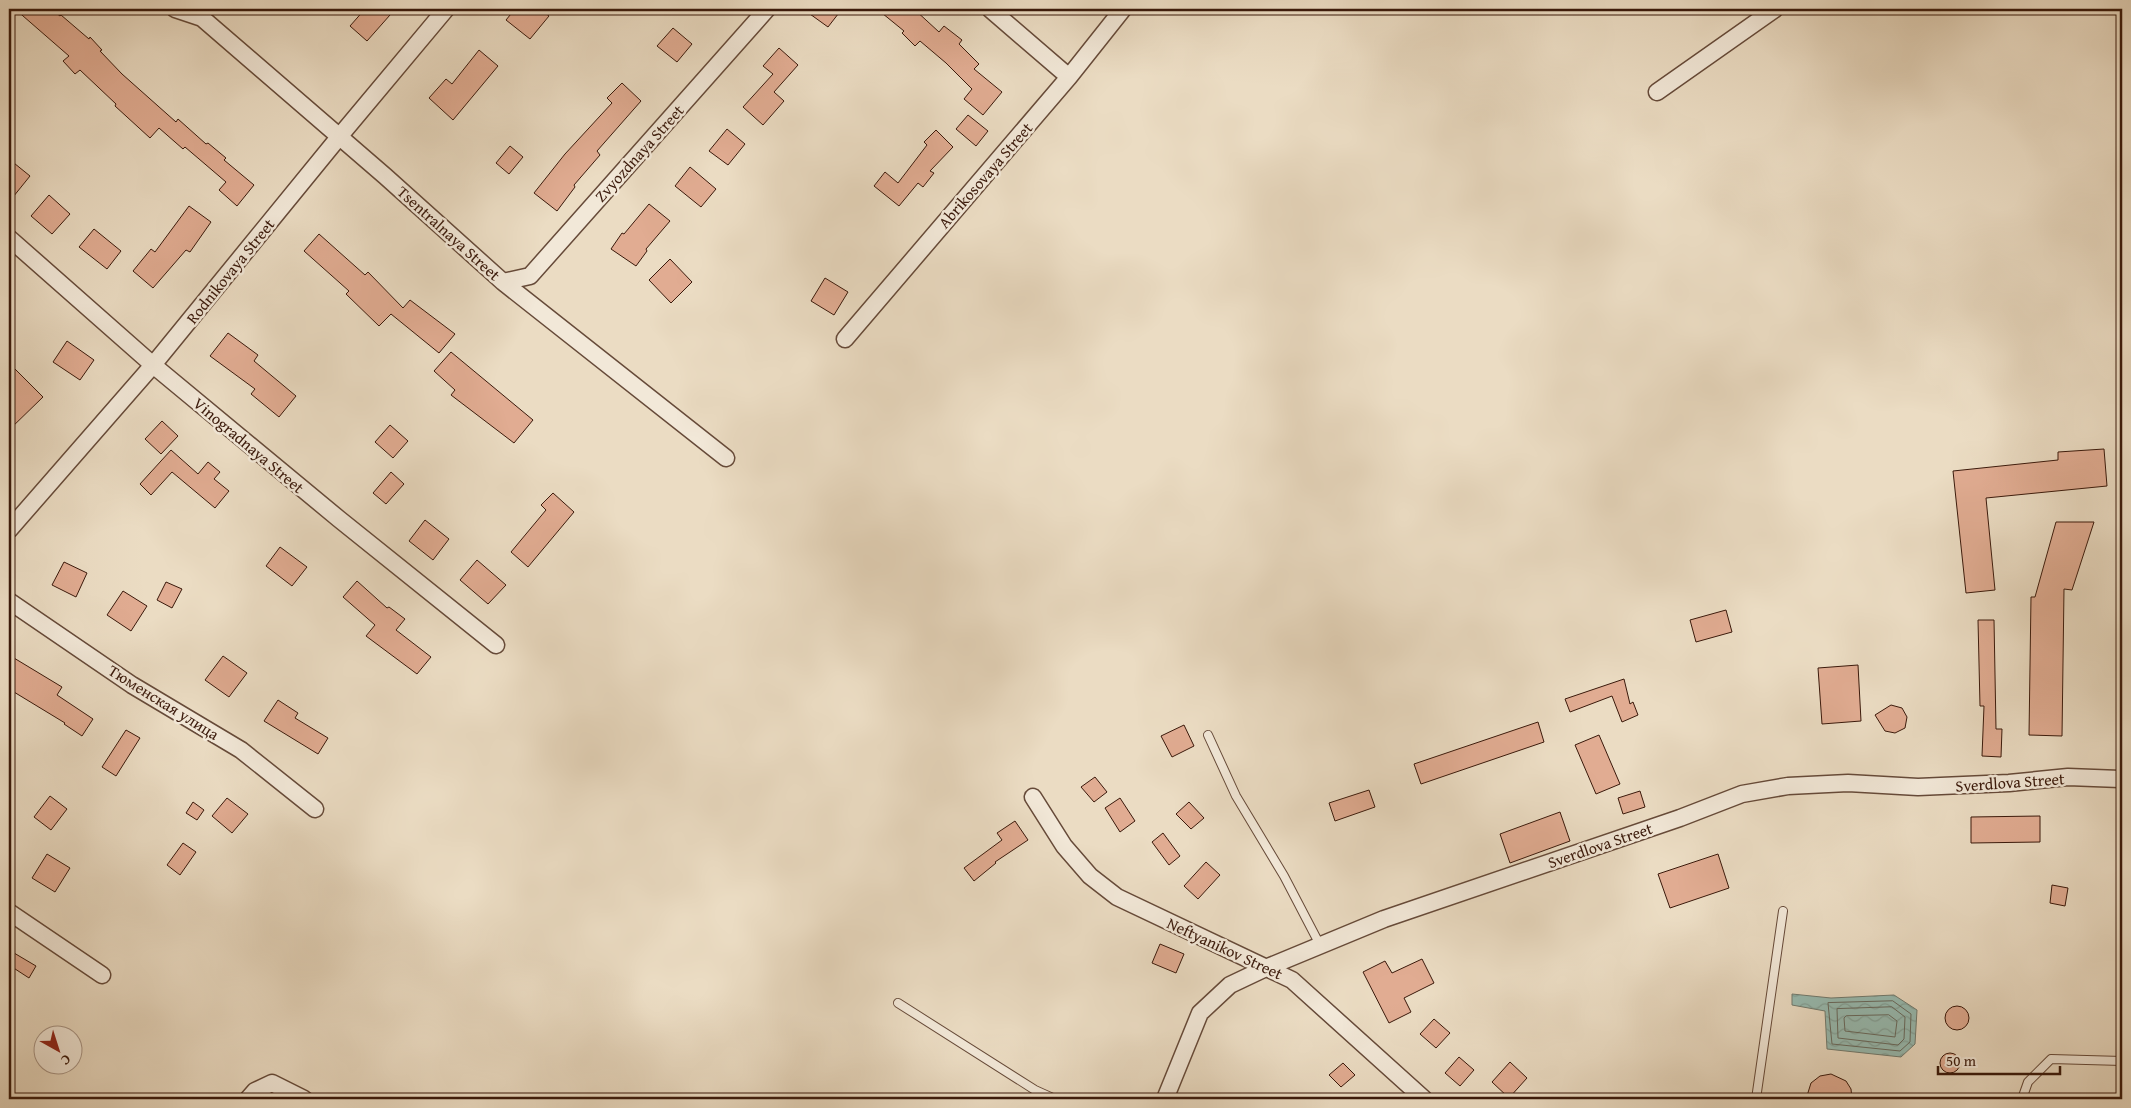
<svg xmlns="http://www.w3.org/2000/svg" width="2131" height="1108" viewBox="0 0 2131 1108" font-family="'Gentium Book Plus',serif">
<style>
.water{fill:url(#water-waves);stroke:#727b6f}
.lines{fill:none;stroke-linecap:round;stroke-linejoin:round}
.shore{stroke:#696a5e;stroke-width:1}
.building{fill:#e1ac92;stroke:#3a190b}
.lane-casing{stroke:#664a39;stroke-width:10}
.street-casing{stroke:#664a39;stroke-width:19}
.lane{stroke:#f2e8d8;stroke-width:8}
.street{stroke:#f2e8d8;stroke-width:16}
.labels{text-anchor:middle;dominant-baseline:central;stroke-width:5;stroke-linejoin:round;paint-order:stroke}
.street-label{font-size:16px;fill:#3a190b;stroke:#f2e8d8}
</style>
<defs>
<pattern id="water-waves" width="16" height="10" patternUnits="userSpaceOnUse" patternTransform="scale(1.25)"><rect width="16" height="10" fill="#98bcb2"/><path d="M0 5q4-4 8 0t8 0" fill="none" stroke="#84a198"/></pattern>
</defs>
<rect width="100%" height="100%" fill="#ebdcc3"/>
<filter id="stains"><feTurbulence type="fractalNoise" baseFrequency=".004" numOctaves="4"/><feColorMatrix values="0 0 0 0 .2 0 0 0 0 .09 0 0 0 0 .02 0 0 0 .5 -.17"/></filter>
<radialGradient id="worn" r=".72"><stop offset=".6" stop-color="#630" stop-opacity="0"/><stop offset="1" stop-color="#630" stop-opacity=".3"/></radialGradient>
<path class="water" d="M1792,994L1831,998L1894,995L1917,1010L1915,1044L1901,1057L1827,1049L1825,1011L1792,1005Z"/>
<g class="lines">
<path class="shore" d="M1893,1001L1911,1014L1910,1042L1900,1051L1832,1044L1828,1003Z
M1892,1007L1905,1017L1904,1039L1898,1045L1838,1038L1837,1009Z
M1889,1015L1897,1021L1895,1037L1845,1031L1844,1018L1846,1016Z"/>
</g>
<path class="building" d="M15,9H51L60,16L61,15L89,39L90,37L102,50L100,51L122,74L176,122L178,119L206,144L208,143L226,158L224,160L254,185L237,206L219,190L226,182L185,147L183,149L159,128L150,138L115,106L116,104L80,70L75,74L63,61L69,56Z
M365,9H382L390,15L367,41L350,26Z
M515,9H540L549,16L530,39L506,20Z
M803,9H842L828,27Z
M877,9H914L939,32L944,26L962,40L959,44L979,64L974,69L1002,92L983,115L964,99L972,89L946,63L920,41L915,46L902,33L904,31Z
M673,28L692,44L677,62L657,46Z
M779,48L798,65L774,92L784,101L763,125L743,107L773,74L763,66Z
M479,50L498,66L453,120L429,98L446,79L452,84Z
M622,83L641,101L597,151L600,155L574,185L575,187L557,211L534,193L565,154L612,103L607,98Z
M968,115L988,131L976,146L956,129Z
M727,129L745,144L728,165L709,151Z
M936,130L953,147L930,171L934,173L923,187L918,183L899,206L874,186L885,172L898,183L927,145L924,142Z
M510,146L523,157L509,174L496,163Z
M9,159L30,176L9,202Z
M690,167L716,189L701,207L675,186Z
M49,195L70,214L52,234L31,216Z
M649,204L670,221L646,249L647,251L636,266L611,249L622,233L624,234Z
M189,206L211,222L190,252L186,250L153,288L133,271L151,249L155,252Z
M94,229L121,251L107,269L79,247Z
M319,234L365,275L368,272L403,308L410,300L455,334L439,353L391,314L379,326L346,294L349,291L304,251Z
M670,259L692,282L671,303L649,280Z
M825,278L848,292L834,315L811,301Z
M228,333L258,355L254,361L296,396L279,417L251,394L255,389L210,356Z
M67,341L94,360L80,380L53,362Z
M451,352L533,420L514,443L451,395L455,390L434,371Z
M15,369L43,397L9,430V376Z
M162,421L178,436L161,454L145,439Z
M390,425L408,441L393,458L375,442Z
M2104,449L2107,486L1986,498L1995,590L1966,593L1953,471L2058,460V452Z
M171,450L198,474L208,462L220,472L214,479L229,491L215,508L172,472L151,495L140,484Z
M391,472L404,484L386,504L373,493Z
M553,493L574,512L528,567L511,552L546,510L541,505Z
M425,520L449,539L433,560L409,541Z
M2056,522H2094L2072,590L2064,589L2062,736L2029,735L2031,597H2035Z
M280,547L307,567L292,586L266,566Z
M477,560L506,585L488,604L460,580Z
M64,562L87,573L76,597L52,585Z
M357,581L387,608L389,607L405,619L396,630L431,657L417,674L366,636L375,625L343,597Z
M166,582L182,589L172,608L157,600Z
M123,591L147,606L131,631L107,615Z
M1726,610L1732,632L1696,642L1690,620Z
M1978,620H1994L1996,729H2002L2001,757L1982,756L1984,706H1980Z
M9,655L62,687L57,695L93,719L82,736L64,724L65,723L9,689Z
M223,656L247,673L229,697L205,680Z
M1858,665L1861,721L1822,724L1818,668Z
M1624,679L1630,704L1633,702L1638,715L1622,722L1612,696L1570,712L1565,699Z
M278,700L298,713L295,718L328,738L318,754L264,721Z
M1891,705L1902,708L1907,717L1905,728L1895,733L1885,731L1875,715Z
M1538,722L1544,742L1421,784L1414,764Z
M1184,725L1194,746L1172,757L1161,736Z
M126,730L140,738L116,776L102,767Z
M1599,735L1620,784L1596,794L1575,745Z
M1095,777L1107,792L1094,802L1081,787Z
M1369,790L1375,807L1335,821L1329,803Z
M1640,791L1645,807L1623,814L1618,798Z
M50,796L67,809L51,830L34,817Z
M227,798L248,814L232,833L212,816Z
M1120,798L1135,821L1120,832L1105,808Z
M193,802L204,810L197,820L186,813Z
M1189,802L1204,818L1191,829L1176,814Z
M1560,812L1570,841L1510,863L1500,834Z
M2040,816V842L1971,843V817Z
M1015,821L1028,840L995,862L996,863L974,881L964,868L1002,840L997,833Z
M1163,833L1180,856L1169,865L1152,842Z
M183,843L196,852L180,875L167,865Z
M47,854L70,868L55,892L32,878Z
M1718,854L1729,888L1670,908L1658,874Z
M1206,862L1220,875L1198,899L1184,886Z
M2052,885L2068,888L2065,906L2050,903Z
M1160,944L1184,954L1176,973L1152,963Z
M9,950L36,966L29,978L9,965Z
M1422,959L1434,983L1404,998L1411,1012L1389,1023L1363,972L1385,961L1392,973Z
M1945 1018a12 12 0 1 1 24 0a12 12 0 1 1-24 0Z
M1434,1019L1450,1033L1436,1048L1420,1034Z
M1940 1063a10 10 0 1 1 20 0a10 10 0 1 1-20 0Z
M1459,1057L1474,1070L1460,1086L1445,1073Z
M1510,1062L1527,1078L1509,1098L1492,1082Z
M1343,1063L1355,1075L1341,1087L1329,1075Z
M1831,1074L1846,1081L1851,1089L1852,1099H1806L1811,1083L1820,1076Z"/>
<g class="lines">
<g class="lane-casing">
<path id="lane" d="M1208,735L1236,796L1284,876L1320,945
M898,1003L1035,1090L1055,1099
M1756,1099L1783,911
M2022,1099L2028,1082L2051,1059L2122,1061"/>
</g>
<g class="street-casing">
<path id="street" d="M175,9L202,18L385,176L503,282L726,458
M990,9L1069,77
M1657,92L1775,9
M9,238L153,365L339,519L496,645
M503,282L530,276L767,9
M845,339L1069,77L1123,9
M9,530L153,365L339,137L446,9
M9,601L132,685L241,750L315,809
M1033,797L1064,846L1090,876L1117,897L1292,980L1424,1099
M9,912L102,975
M248,1099L255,1091L272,1083L304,1099
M1165,1099L1200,1013L1230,985L1268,967L1384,919L1680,818L1742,794L1788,786L1848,783L1918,787L2009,783L2068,777L2120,779"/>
</g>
<use href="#lane" class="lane"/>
<use href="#street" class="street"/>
</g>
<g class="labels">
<g class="street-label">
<text transform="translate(639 153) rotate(-48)">Zvyozdnaya Street</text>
<text transform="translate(985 175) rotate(-49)">Abrikosovaya Street</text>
<text transform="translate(449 233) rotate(42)">Tsentralnaya Street</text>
<text transform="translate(230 271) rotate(-51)">Rodnikovaya Street</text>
<text transform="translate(249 445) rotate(40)">Vinogradnaya Street</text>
<text transform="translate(164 702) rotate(32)">Тюменская улица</text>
<text transform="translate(2010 782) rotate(-4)">Sverdlova Street</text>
<text transform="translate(1600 845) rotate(-19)">Sverdlova Street</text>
<text transform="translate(1225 948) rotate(25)">Neftyanikov Street</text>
</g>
</g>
<rect width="2131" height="1108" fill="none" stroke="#ebdcc3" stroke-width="30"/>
<rect x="10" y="10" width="2111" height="1088" fill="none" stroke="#3a190b" stroke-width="2.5"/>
<rect x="15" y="15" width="2101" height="1078" fill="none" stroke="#3a190b"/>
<g transform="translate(58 1050) rotate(141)"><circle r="24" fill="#f2e8d8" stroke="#a89586"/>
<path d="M0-4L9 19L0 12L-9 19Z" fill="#8f2418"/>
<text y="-8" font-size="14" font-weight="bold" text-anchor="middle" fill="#3a190b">С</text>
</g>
<path d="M1938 1066v8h122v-8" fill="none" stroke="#3a190b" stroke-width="2.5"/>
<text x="1946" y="1066" font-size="15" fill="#3a190b" stroke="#f2e8d8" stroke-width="4" paint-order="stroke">50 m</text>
<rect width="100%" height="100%" filter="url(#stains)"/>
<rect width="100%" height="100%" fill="url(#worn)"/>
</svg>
